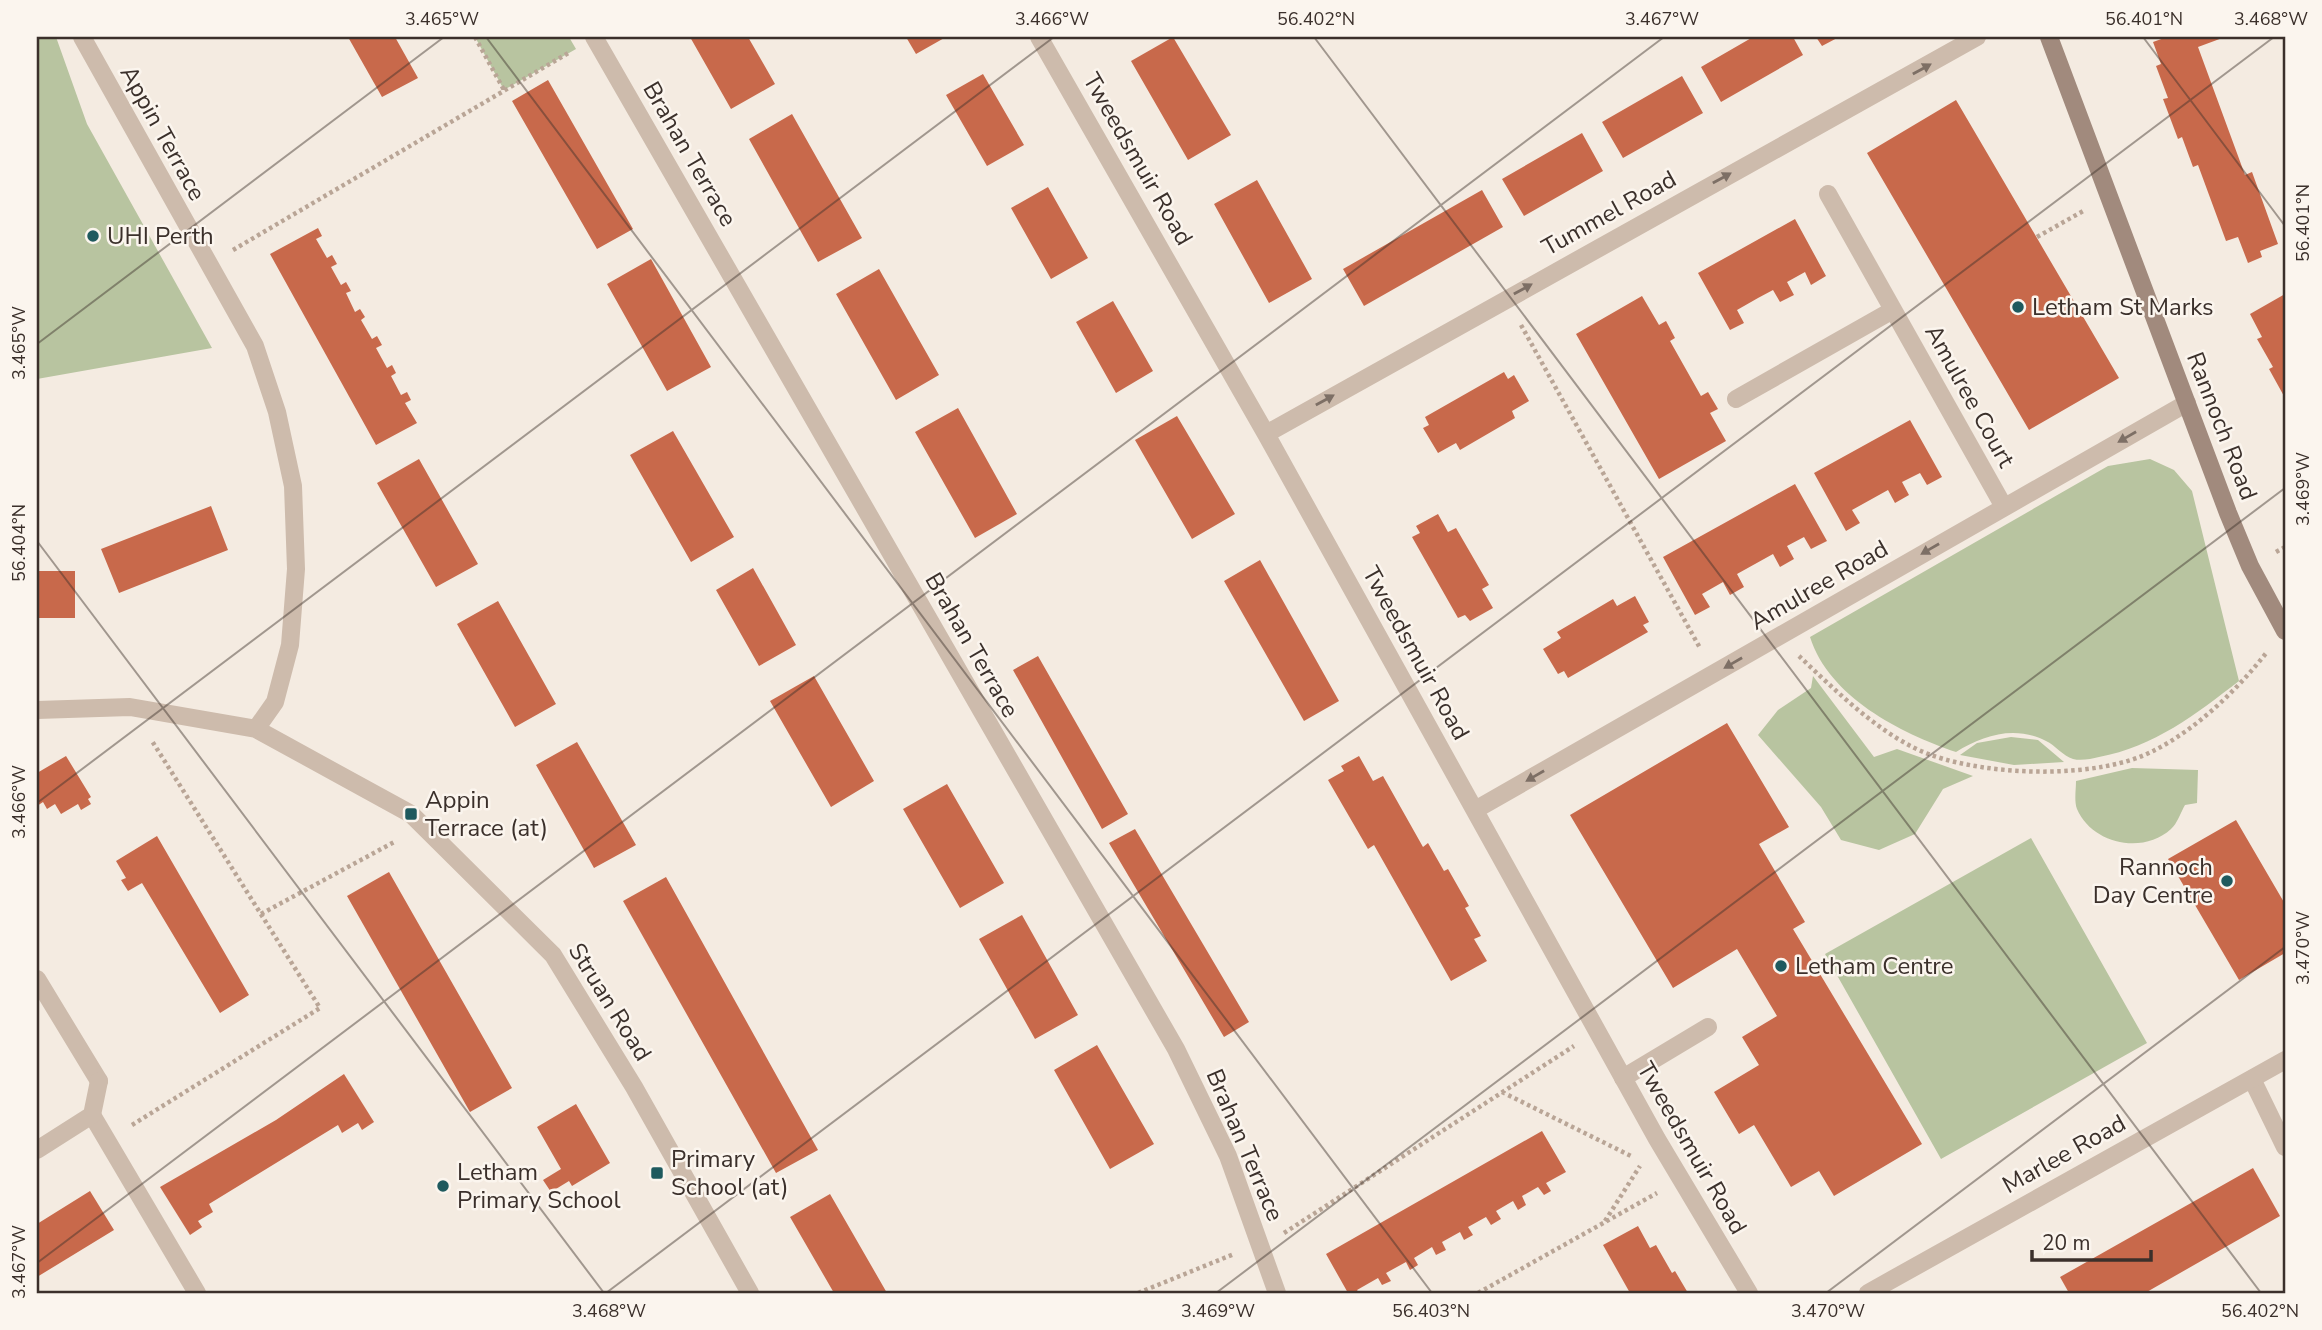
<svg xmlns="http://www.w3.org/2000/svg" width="2322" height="1330" viewBox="0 0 2322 1330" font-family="'Nunito Sans',sans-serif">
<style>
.green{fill:#b8c4a0}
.building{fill:#c8694b}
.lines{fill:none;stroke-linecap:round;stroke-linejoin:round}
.path{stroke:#b9a596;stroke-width:4.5;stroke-dasharray:3.5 3.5;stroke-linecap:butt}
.lane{stroke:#cdbbac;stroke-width:18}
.street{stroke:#cdbbac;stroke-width:18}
.secondary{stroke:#a18a7d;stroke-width:18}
.oneway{fill:#7d6f65}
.ticks{fill:none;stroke:#3b302b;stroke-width:2;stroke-opacity:0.45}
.poi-dot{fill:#1f5a5e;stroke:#fbf5ee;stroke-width:2.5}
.labels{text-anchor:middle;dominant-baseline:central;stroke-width:5;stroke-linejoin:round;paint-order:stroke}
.street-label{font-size:24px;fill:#3b302b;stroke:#fbf5ee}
.poi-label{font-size:24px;fill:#3b302b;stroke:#fbf5ee;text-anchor:start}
.neatline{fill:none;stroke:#3b302b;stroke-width:2.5}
.ticks-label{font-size:18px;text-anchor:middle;fill:#3b302b}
</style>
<rect width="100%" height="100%" fill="#f4ebe1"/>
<path class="green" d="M37,37H56L87,124L212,348L37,379Z
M475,37H569L576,49L504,90Z
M2150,459L2174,470L2192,491L2239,681C2196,714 2154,747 2099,757C2091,759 2081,761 2073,759C2063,756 2055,745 2046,741C2015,725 1983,735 1956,752C1900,733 1829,697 1810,637L2108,466Z
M1813,676L1874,757L1897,749L1973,776L1943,789L1915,834L1879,850L1841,840L1821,807L1758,735L1778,710L1811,688Z
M2011,737L2038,740L2064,762L2014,765L1960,755L1977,743Z
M2132,768L2198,770L2197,803L2185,805C2181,812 2177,824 2171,829C2143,855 2092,844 2077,809C2074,801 2076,790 2076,781Z
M2031,838L2147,1043L1941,1159L1825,954Z"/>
<path class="building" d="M348,37H395L418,78L382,97Z
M690,37H748L775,84L731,109Z
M906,37H946L916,54Z
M1173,37L1231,135L1188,160L1131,61Z
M1753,37H1793L1803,55L1721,102L1701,67Z
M1816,37H1839L1822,46Z
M2167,37H2225L2198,47L2245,175L2252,172L2278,244L2260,251L2262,257L2248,263L2238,237L2226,241L2198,165L2193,167L2182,137L2178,139L2163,99L2168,98L2156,66L2161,64L2153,42Z
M983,74L1024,145L987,166L946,95Z
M1682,76L1703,113L1623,158L1602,122Z
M548,80L633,229L597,249L512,101Z
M1956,100L2119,378L2029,430L1867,153Z
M792,114L862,238L818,262L749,139Z
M1582,133L1603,171L1524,216L1502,179Z
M1257,180L1312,279L1269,303L1214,204Z
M1048,187L1088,258L1051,279L1011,208Z
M1482,190L1503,227L1364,306L1343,269Z
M1795,219L1826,276L1811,285L1805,272L1787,282L1794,295L1780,302L1773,290L1758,298L1737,310L1744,323L1730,330L1698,273Z
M318,228L322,236L316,239L327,258L332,255L337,264L331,267L341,285L346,282L351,291L346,293L355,312L360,309L365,317L361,320L372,339L377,336L382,345L376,348L387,368L392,365L396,373L391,376L401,395L407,392L411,400L405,403L417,423L376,445L270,254Z
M651,259L711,367L667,391L607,284Z
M879,269L939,375L896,400L836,294Z
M2285,294V398L2269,369L2273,367L2257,339L2262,337L2250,314Z
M1642,296L1659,325L1666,321L1675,338L1670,341L1701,396L1708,392L1718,409L1710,413L1726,441L1659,479L1576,334Z
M1113,301L1153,371L1116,393L1076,322Z
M1504,372L1508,379L1514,375L1529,401L1512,411L1515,418L1460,450L1456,443L1438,453L1423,428L1429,425L1425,417Z
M958,408L1017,514L975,538L915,432Z
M1177,416L1235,514L1192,539L1135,440Z
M1910,420L1942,477L1927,485L1920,473L1902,482L1909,495L1895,503L1888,490L1852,510L1860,523L1846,531L1814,473Z
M673,431L734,537L691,562L630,455Z
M419,459L478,564L436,587L377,483Z
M1795,484L1827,541L1811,549L1804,537L1787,546L1794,559L1780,567L1773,554L1737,574L1744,587L1730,595L1723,582L1702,594L1710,607L1695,615L1663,557Z
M211,506L228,550L119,593L101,549Z
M1438,514L1448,532L1456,528L1489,585L1482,589L1493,608L1470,621L1465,615L1458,618L1412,537L1420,533L1416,526Z
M1260,560L1339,701L1304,721L1224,581Z
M753,568L796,645L759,666L716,590Z
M37,571H75V618H37Z
M1635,596L1649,622L1643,625L1648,632L1568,678L1564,671L1558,674L1543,649L1561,638L1557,632L1613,599L1617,606Z
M498,601L556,704L515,727L457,624Z
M1038,656L1128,814L1102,829L1013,670Z
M814,676L874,781L831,807L770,701Z
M1727,723L1789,827L1759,844L1805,922L1793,929L1922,1144L1834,1196L1819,1171L1791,1187L1754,1125L1739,1134L1714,1092L1759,1065L1742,1037L1777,1016L1737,949L1673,988L1570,815Z
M577,742L636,845L594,868L536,765Z
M66,756L91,797L88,799L91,804L81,810L78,804L61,814L55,804L47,809L43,802L37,806V773Z
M1359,756L1373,781L1383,776L1423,847L1428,843L1444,871L1448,869L1469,906L1465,908L1481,936L1474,939L1487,961L1451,981L1374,845L1368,849L1328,780L1344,771L1341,766Z
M947,784L1004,883L960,908L903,809Z
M2236,820L2285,904V953L2239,980L2168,859Z
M1135,829L1249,1022L1224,1037L1109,843Z
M157,836L249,995L220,1013L142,883L128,891L121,880L126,878L116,861Z
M389,872L512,1088L470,1112L347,896Z
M666,877L818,1150L776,1173L623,901Z
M1022,915L1078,1015L1035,1039L979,939Z
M1097,1045L1154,1144L1110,1169L1054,1070Z
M344,1074L374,1122L362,1130L358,1123L342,1133L338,1125L209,1204L213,1212L198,1221L202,1227L190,1235L160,1187L276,1120Z
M576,1104L610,1163L572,1186L569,1181L551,1192L543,1180L561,1169L537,1127Z
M1542,1131L1566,1172L1546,1183L1551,1191L1544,1195L1538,1187L1522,1196L1526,1205L1518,1210L1513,1201L1496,1211L1501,1219L1491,1225L1486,1217L1468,1227L1473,1235L1464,1240L1460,1232L1442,1242L1446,1250L1436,1255L1432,1247L1414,1258L1418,1265L1410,1270L1406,1262L1386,1273L1391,1281L1382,1285L1378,1278L1357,1290L1359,1293H1348L1326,1254Z
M2253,1168L2280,1216L2145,1293H2069L2060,1277Z
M90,1191L114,1230L37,1277V1224Z
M830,1194L887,1293H834L790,1217Z
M1638,1226L1650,1248L1656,1245L1672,1273L1675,1271L1688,1293H1630L1603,1245Z"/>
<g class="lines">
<path class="path" d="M475,37L504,90
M2037,237L2085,210
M233,250L570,52
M1521,325L1700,648
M2276,552L2285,547
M1799,656C1835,690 1883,738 1931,755C1990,776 2099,780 2155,750C2198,728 2237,690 2267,652
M261,914L396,841
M1502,1092L1633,1157
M132,1125L320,1008L152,741
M1605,1221L1640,1166
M1284,1233L1574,1046
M1138,1293L1234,1254
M1478,1293L1657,1193"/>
<path class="lane" d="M37,979L99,1081
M1623,1078L1708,1027
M2252,1079L2285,1147
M92,1115L197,1293"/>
<path class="street" d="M82,37L255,346L277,412L293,486L296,569L290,645L275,702L256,729
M594,37L1176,1049L1228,1156L1277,1293
M1039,37L1266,434L1657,1139L1749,1293
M1828,194L2004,507
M1736,399L1893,310
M1266,434L1977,37
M37,710L130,707L256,729L411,814L553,955L634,1087L750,1293
M1475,810L2187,403
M37,1150L92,1115L99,1081
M1868,1293L2285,1060"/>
<path class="secondary" d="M2049,37L2228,513L2250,566L2285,631"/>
</g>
<defs><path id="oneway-solid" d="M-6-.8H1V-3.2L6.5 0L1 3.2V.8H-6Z" transform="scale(1.75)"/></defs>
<g class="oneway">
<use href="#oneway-solid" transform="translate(1922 69) rotate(-29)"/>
<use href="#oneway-solid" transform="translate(1722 178) rotate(-29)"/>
<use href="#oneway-solid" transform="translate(1523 289) rotate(-29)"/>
<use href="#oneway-solid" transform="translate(1325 400) rotate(-29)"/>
<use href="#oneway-solid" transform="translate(2127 437) rotate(150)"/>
<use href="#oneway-solid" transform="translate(1930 549) rotate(150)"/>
<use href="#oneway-solid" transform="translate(1733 663) rotate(150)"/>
<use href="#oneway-solid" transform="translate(1535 776) rotate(150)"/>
</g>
<path class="ticks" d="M486,37L1432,1293M1314,37L2261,1293M2143,37L2285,226M37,344L444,37M37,541L604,1293M37,803L1054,37M37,1263L1664,37M606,1293L2274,37M1216,1293L2285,488M1826,1293L2285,947"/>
<g class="poi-dot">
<circle cx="93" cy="236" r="7"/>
<circle cx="2018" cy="307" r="7"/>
<rect x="404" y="807" width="14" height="14" rx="3.5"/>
<circle cx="2227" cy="881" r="7"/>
<circle cx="1781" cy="966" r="7"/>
<rect x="650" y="1166" width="14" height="14" rx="3.5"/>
<circle cx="443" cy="1186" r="7"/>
</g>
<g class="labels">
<g class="street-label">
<text transform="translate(163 133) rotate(61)">Appin Terrace</text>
<text transform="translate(690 154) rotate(60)">Brahan Terrace</text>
<text transform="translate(1138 159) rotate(60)">Tweedsmuir Road</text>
<text transform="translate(1609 213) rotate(-29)">Tummel Road</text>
<text transform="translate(1970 396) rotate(61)">Amulree Court</text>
<text transform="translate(2222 426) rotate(69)">Rannoch Road</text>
<text transform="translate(1819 585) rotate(-30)">Amulree Road</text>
<text transform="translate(972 645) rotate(60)">Brahan Terrace</text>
<text transform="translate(1416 653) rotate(61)">Tweedsmuir Road</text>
<text transform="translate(610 1002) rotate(58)">Struan Road</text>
<text transform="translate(1245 1145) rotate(67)">Brahan Terrace</text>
<text transform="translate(1692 1148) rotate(60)">Tweedsmuir Road</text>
<text transform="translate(2064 1154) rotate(-29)">Marlee Road</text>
</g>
<g class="poi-label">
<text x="107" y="236">UHI Perth</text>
<text x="2032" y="307">Letham St Marks</text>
<text x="425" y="800">Appin<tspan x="425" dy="28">Terrace (at)</tspan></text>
<text x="2213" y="867" text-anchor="end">Rannoch<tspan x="2213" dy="28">Day Centre</tspan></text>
<text x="1795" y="966">Letham Centre</text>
<text x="671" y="1159">Primary<tspan x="671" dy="28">School (at)</tspan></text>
<text x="457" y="1172">Letham<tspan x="457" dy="28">Primary School</tspan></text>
</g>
</g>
<rect width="2322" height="1330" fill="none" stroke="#fbf5ee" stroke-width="77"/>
<path d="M2032 1250v10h119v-10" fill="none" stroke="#3b302b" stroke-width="3.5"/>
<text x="2042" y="1250" font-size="21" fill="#3b302b" stroke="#fbf5ee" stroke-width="5" paint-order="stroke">20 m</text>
<rect x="38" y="38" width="2246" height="1254" class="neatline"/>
<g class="ticks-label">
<text x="442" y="25">3.465°W</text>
<text x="1052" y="25">3.466°W</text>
<text x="1316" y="25">56.402°N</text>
<text x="1662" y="25">3.467°W</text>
<text x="2144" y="25">56.401°N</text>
<text x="2271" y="25">3.468°W</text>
<text transform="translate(2303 223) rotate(-90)" y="6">56.401°N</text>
<text transform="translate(19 343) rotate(-90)" y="6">3.465°W</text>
<text transform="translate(2303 489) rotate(-90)" y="6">3.469°W</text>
<text transform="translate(19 543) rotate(-90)" y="6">56.404°N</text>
<text transform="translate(19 802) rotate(-90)" y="6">3.466°W</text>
<text transform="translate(2303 948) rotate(-90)" y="6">3.470°W</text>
<text transform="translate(19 1262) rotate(-90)" y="6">3.467°W</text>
<text x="609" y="1317">3.468°W</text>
<text x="1218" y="1317">3.469°W</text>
<text x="1431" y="1317">56.403°N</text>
<text x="1828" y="1317">3.470°W</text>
<text x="2260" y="1317">56.402°N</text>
</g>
</svg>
